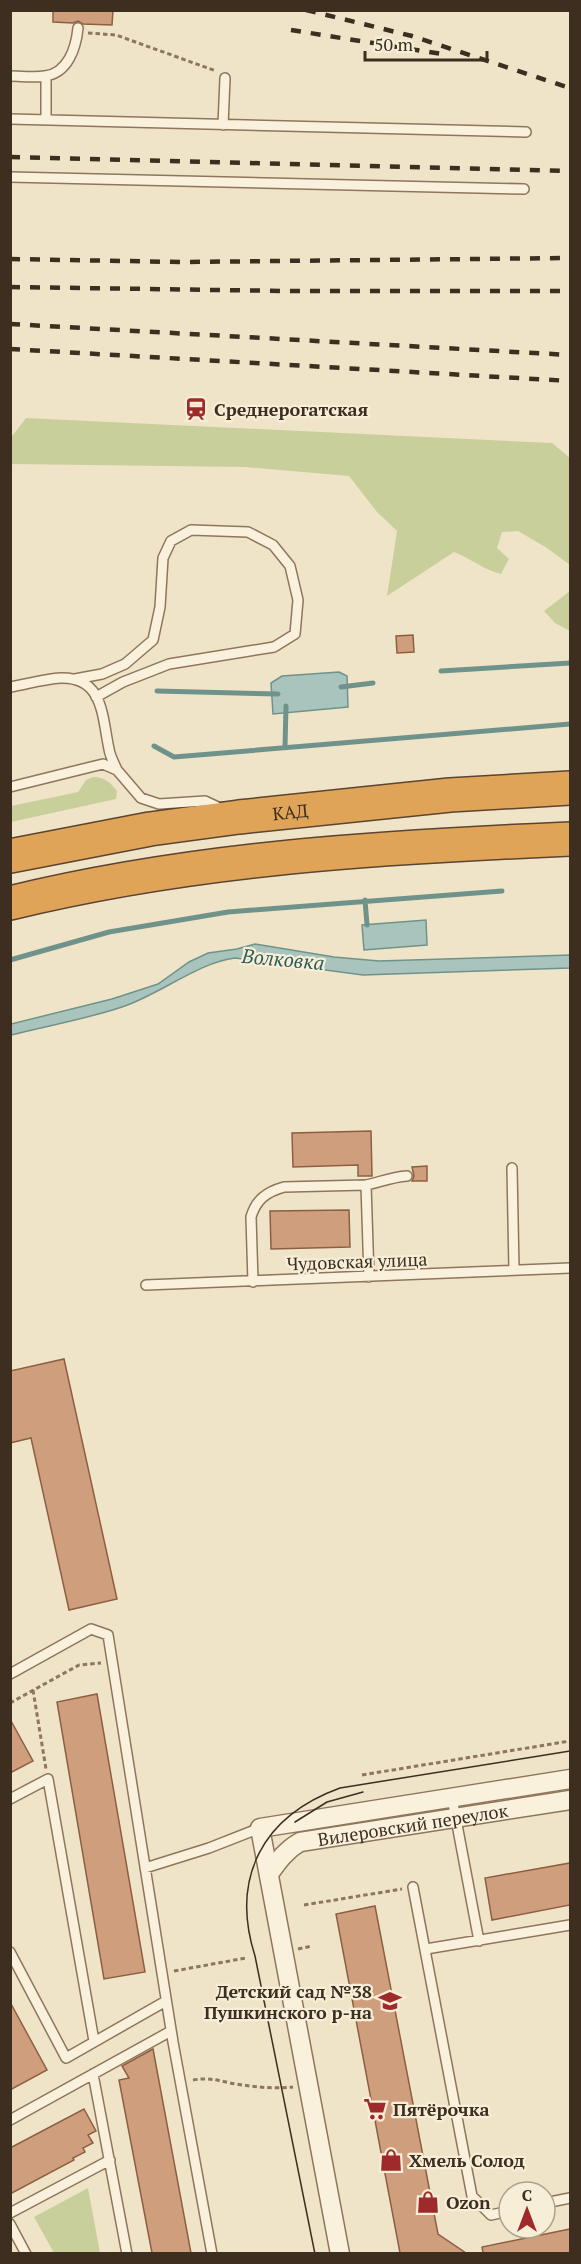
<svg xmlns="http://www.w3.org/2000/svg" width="581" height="2264" viewBox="0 0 581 2264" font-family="'PT Serif',serif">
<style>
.green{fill:#c9cf9b}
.water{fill:#a9c4bc;stroke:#6f938a;stroke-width:1.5}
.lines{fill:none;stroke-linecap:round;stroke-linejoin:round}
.stream{stroke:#6f938a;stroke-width:5}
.building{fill:#cf9f7d;stroke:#8d5f41;stroke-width:1.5}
.service-casing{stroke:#8d765c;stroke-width:12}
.minor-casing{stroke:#8d765c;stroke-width:21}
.motorway-casing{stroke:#5b4430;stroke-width:36}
.path{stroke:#8d765c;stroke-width:3;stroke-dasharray:4.5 3;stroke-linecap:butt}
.service{stroke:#faf1dc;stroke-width:9}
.minor{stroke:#faf1dc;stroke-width:18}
.motorway{stroke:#e0a458;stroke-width:33}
.tram{stroke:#3d2e20;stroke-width:1.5}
.rail{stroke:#3d2e20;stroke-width:4.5;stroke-dasharray:10 10;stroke-linecap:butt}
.labels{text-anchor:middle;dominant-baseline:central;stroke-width:4.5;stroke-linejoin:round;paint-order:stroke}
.poi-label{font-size:18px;font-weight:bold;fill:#3d2e20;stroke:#f7eed8;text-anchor:start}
.street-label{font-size:18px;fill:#3d2e20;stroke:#f7eed8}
.water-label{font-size:20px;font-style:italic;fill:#2f5d5a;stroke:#f7eed8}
</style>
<rect width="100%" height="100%" fill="#f0e4c8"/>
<path class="green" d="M26,418L552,443L570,458V565L547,548L518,531L502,532L497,548L509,559L501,574C482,569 472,559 454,552L387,596L397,531L377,512L349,476L245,467L11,464V435H13Z
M570,591V631L555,623L544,611Z
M93,777C105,777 110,782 117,791L116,799L11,822V806L78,792L86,780Z
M88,2188L100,2253H54L34,2217Z"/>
<path class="water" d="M339,672L347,676L348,707L273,714L271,683L282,676Z
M426,920L427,945L364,950L362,925Z
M255,944L334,957L379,961L570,955V968L363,975L235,958C199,962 159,995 122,1007C86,1019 47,1026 11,1035V1024L112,999L158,984L189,962L208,953L237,949Z"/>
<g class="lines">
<path class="stream" d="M441,671L570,663
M341,687L373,683
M157,691L278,694
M154,746L174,757L570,724
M285,747L286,706
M365,900L367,925
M10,960L109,932L228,912L502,891"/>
</g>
<path class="building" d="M53,10H113L112,25L83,24L78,21L73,23L53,22Z
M413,635L414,652L397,653L396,636Z
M371,1131L372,1176H358V1165L293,1167L292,1133Z
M427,1166V1181H412L414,1176L412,1167Z
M349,1210L350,1247L271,1249L270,1211Z
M64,1359L117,1599L69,1610L31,1438L10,1443V1371Z
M97,1694L145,1972L104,1979L57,1702Z
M10,1719L33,1761L10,1773Z
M570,1863V1905L492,1920L485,1878Z
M375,1906L438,2234L466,2253H400L336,1914Z
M10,2002L47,2070L10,2090Z
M153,2049L191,2253H152L119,2080L129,2078L122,2066Z
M84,2109L96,2131L88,2135L93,2143L83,2148L85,2152L73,2158L74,2160L10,2194V2148Z
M570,2229V2253H483L482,2247Z"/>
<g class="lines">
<g class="service-casing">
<path id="service" d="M10,76C21,76 34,78 45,76C68,73 76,48 78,28
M46,76V120
M10,119L526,132
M223,125L225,78
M10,177L524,189
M75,679L102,674L125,664L153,640L160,607L163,558L171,541L191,530L248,532L273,545L290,566L298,600L295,634L274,647L169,664L123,682L96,697
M10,687C27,684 44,679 61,678C104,677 102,717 109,749C110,756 114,763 117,770
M10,787L103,764L117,770L141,798L159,804L205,801L220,808
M512,1168L514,1270
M366,1185C380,1182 392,1177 407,1176
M253,1282L251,1217C256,1200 266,1192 284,1187L366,1185L369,1277
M146,1285L570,1268
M10,1674L91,1629L108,1635L173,2042L212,2254
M452,1798L479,1941
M10,1799L48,1779L94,2041
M145,1868L209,1848L260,1828
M413,1887L472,2196L491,2215L509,2211
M426,1949L570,1925
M10,1952L66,2058L166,2001
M93,2074L127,2254
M10,2120L171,2031
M545,2203L570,2198
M10,2213L110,2160
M10,2224L26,2254"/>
</g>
<g class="minor-casing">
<g id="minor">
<path id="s1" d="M269,1874C278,1861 286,1850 300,1842L570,1800"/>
<path d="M340,2254L260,1828L570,1779"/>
</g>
</g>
<g class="motorway-casing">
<g id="motorway">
<path id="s2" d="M10,856L150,829L239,817L450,795L570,788"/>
<path d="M10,903C194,858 383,847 570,839"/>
</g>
</g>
<path class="path" d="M88,33L116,35L216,71
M33,1690L46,1769
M10,1703L79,1665L101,1663
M362,1775L570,1741
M304,1905L402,1889
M298,1949L312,1946
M174,1971L246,1958
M193,2080C212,2077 218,2081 236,2084C255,2087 273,2089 293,2087"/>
<use href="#service" class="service"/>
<use href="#minor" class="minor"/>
<use href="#motorway" class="motorway"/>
<path class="tram" d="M295,1822L327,1802L363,1792
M315,2254L255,1956C230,1877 263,1816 340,1788L570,1751"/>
<path class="rail" d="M306,10L412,36L570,88
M291,30L448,55
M10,157L570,171
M10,259L180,262L570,258
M10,287L288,291H570
M10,324L570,355
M10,349L570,381"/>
</g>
<defs>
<g id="station-bare" transform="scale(1.8)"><path d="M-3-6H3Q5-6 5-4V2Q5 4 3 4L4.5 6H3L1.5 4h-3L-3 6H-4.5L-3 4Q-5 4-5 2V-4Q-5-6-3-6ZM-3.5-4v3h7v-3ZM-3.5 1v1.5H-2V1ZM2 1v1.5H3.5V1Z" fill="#9e2a2b" stroke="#f7eed8" stroke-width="2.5" paint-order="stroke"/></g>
<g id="school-bare" transform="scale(1.8)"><path d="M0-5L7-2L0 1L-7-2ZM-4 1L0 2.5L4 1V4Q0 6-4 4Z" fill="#9e2a2b" stroke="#f7eed8" stroke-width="2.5" paint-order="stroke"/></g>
<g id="supermarket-bare" transform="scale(1.8)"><path d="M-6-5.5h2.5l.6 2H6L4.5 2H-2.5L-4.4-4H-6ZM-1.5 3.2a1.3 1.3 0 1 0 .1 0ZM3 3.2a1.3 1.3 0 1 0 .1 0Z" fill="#9e2a2b" stroke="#f7eed8" stroke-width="2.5" paint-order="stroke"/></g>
<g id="shop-bare" transform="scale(1.8)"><path d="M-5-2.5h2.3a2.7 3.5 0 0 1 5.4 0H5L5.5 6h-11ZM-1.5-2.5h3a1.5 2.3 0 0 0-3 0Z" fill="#9e2a2b" stroke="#f7eed8" stroke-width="2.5" paint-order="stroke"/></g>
</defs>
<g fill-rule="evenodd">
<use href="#station-bare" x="196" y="409"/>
<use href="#school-bare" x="390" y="2001"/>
<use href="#supermarket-bare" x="375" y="2109"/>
<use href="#shop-bare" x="391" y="2160"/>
<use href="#shop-bare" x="428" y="2202"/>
</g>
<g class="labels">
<g class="poi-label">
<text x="214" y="409">Среднерогатская</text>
<text x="372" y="1991" text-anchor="end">Детский сад №38<tspan x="372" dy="21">Пушкинского р-на</tspan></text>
<text x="393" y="2109">Пятёрочка</text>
<text x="409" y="2160">Хмель Солод</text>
<text x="446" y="2202">Ozon</text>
</g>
<g class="street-label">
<text stroke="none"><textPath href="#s2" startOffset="284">КАД</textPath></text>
<text transform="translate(357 1261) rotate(-2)">Чудовская улица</text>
<text stroke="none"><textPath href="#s1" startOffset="159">Вилеровский переулок</textPath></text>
</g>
<g class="water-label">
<text transform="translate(283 959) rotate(5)">Волковка</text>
</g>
</g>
<rect width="581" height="2264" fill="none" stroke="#3d2e20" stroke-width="24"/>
<g transform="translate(527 2210)"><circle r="28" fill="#f7eed8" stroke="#ada18e" stroke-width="1.5"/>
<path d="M0-4.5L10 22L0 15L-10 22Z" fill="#9e2a2b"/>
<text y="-9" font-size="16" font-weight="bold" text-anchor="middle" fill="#3d2e20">С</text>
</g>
<path d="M365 51v9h122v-9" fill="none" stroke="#3d2e20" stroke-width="3"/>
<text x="374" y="51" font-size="18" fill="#3d2e20" stroke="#f7eed8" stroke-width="4.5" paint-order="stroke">50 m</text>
</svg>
